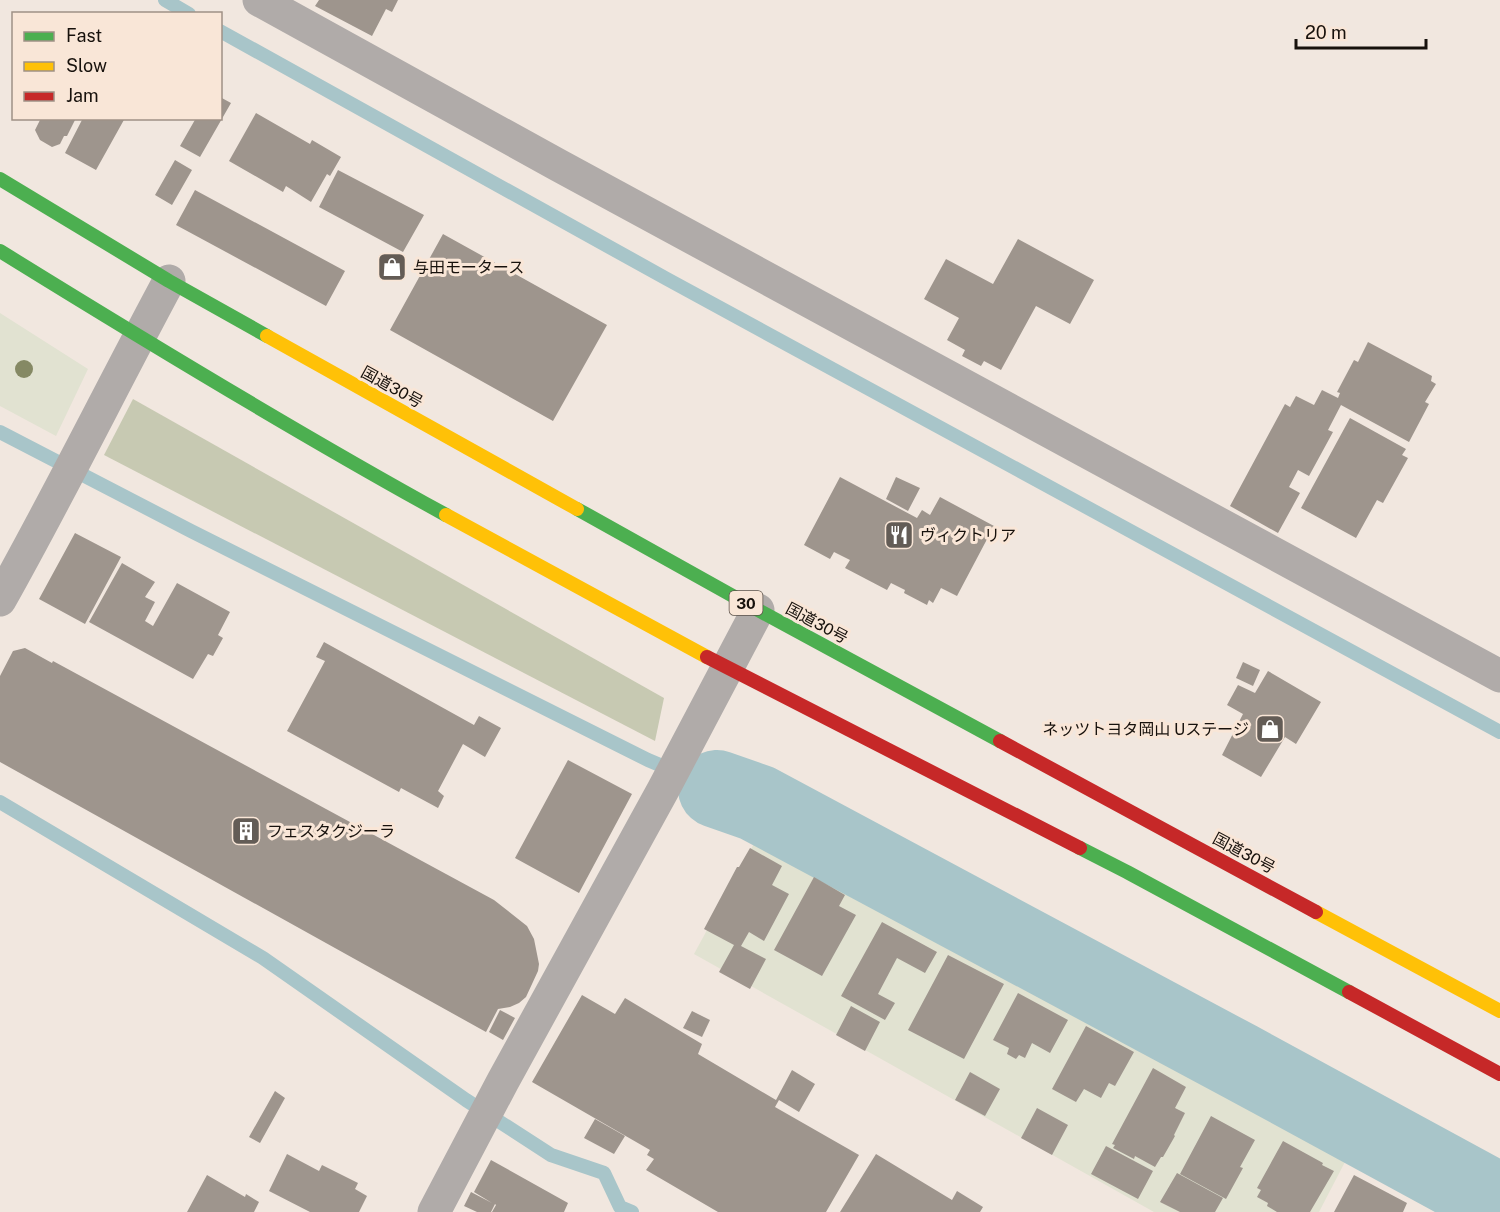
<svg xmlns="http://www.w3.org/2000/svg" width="1500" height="1212" viewBox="0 0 1500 1212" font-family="'Public Sans','Noto Sans JP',sans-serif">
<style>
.green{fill:#e1e2d1}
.forest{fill:#c7c9b2}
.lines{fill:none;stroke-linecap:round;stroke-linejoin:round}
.stream{stroke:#a8c5c9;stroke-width:14}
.river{stroke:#a8c5c9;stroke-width:78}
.building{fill:#9e958d}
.street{stroke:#b0aba9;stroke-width:33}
.fast{stroke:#4caf50;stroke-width:14}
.slow{stroke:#ffc107;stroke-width:14}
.jam{stroke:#c62828;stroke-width:14}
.tree{fill:#858964}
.labels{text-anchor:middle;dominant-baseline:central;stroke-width:6;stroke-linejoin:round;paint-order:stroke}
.shield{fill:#f9e6d7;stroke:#5b5149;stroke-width:1.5}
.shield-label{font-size:15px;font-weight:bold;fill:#17110c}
.poi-label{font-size:16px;fill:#17110c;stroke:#f9e6d7;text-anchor:start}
.street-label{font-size:16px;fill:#17110c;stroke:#f9e6d7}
</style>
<rect width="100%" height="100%" fill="#f1e7df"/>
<path class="green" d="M0,313L88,369L56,436L0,406Z
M757,838L1346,1160L1319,1212H1154L694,954Z"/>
<path class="forest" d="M133,399L664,698L655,741L104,455Z"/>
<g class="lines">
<path class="stream" d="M165,0L189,14
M220,31L667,279L1500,732
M0,432L191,531L648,760L717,789
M0,802L263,958L466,1100L551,1155L604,1173L620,1207L632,1212"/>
<path class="river" d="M717,789L757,803L1239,1061L1500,1203"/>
</g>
<path class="building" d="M319,0H398L392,12L386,9L372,36L315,6Z
M220,97L231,103L200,157L180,146L196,118H220Z
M256,113L310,144L312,140L341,157L330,176L327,174L311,202L286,186L283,192L229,161Z
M41,118H76L67,136H64L60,144L52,147L40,140L35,130Z
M83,118H125L96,170L65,153Z
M175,160L192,170L172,205L155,195Z
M338,170L424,215L403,252L319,207Z
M195,190L345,271L326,306L176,225Z
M443,234L607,325L553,421L390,330Z
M1018,239L1094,280L1070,324L1036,306L1001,370L984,361L981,366L962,356L965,350L947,340L959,318L924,299L946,259L993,284Z
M1368,342L1432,376L1431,381L1436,384L1425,402L1429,404L1409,442L1341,405L1328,430L1333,432L1309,476L1298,470L1289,487L1300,493L1278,533L1230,506L1285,404L1290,407L1296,396L1314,405L1322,390L1338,398L1340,393L1337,392L1354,360L1358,362Z
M1350,418L1406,449L1402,455L1408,458L1383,503L1377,500L1356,538L1301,508Z
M840,477L917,518L922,510L930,515L940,497L994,526L957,596L941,588L933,603L929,600L927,605L904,593L905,590L891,583L887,590L845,568L850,560L834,552L830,559L804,545Z
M896,477L920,488L908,511L886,499Z
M75,533L121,557L85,624L39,599Z
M122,563L155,582L145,597L155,602L145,621L153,626L177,583L230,612L218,635L223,638L213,656L208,654L193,679L89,622Z
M324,642L474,725L479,716L501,728L485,757L463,744L438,791L444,796L438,808L401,788L399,792L287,731L325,661L316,657Z
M25,648L52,663L53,661L494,900L527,926L534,939L539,964L538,971L526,997L519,1003L510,1007L498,1009L486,1032L0,762V676L13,651Z
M1243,662L1260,670L1253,686L1236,678Z
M1268,671L1321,702L1296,744L1285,737L1261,777L1222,755L1243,714L1227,705L1238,685L1255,693Z
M568,760L632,794L579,893L515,858Z
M750,848L782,866L772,885L789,894L764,941L749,932L741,946L766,959L750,989L719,972L734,945L704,929L737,867H739Z
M814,877L845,895L839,906L856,915L822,976L774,950Z
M882,922L937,952L925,973L897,958L878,994L895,1003L885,1020L841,996Z
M948,955L1004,984L964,1059L908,1030Z
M1018,993L1068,1020L1050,1053L1032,1043L1025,1058L1019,1055L1016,1059L1007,1054L1009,1048L993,1040Z
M582,995L615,1014L625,998L702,1044L698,1054L776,1100L792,1070L815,1084L799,1112L779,1100L775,1107L859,1155L826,1212H718L646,1170L654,1159L647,1155L650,1150L532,1082Z
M851,1006L880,1022L865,1051L836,1035Z
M500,1010L515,1018L503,1040L489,1032Z
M692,1011L710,1020L702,1037L683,1028Z
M1086,1026L1134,1052L1115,1086L1109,1083L1101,1098L1084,1089L1076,1102L1052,1089Z
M1153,1068L1186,1087L1175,1108L1185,1113L1174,1135L1175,1136L1163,1157H1161L1155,1167L1135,1156L1134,1159L1113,1148L1115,1145L1112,1144Z
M970,1072L1000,1089L985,1116L955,1100Z
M275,1091L285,1098L260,1143L249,1137Z
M1037,1108L1068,1125L1052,1155L1021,1138Z
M1211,1116L1255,1140L1240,1167L1243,1168L1226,1199L1180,1174Z
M595,1119L625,1136L614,1154L584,1138Z
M1283,1141L1323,1163L1322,1165L1334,1171L1310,1212H1277L1267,1206L1268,1203L1257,1197L1261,1190L1257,1188Z
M1106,1146L1153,1171L1138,1199L1091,1174Z
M287,1154L319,1171L322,1165L358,1183L355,1189L367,1196L359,1212H310L269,1191Z
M876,1154L952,1200L957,1191L983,1207L980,1212H840Z
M491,1160L568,1203L564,1212H492L496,1205L495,1204L491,1212H477L464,1206L471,1192L492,1203L474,1192Z
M1177,1173L1223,1198L1215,1212H1180L1160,1202Z
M207,1175L245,1197L246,1194L259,1202L254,1212H187Z
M1354,1175L1407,1203L1403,1212H1334Z"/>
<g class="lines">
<path class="street" d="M259,0L558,165L1500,676
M0,600C59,495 112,387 169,281
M434,1212L503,1081L663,790L758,610"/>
<path class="fast" d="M0,179L169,281L267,336
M0,251C147,342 295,432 446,515
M577,509L758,610L1000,741
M1080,848L1127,872L1349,992"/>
<path class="slow" d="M267,336L577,509
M446,515L707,657
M1316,912L1500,1011"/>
<path class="jam" d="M707,657L1080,848
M1000,741L1316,912
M1349,992L1500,1074"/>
</g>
<circle class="tree" cx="24" cy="369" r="9"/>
<defs>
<g id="shop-square" transform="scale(1.5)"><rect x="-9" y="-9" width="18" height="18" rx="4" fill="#635c56" stroke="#f9e6d7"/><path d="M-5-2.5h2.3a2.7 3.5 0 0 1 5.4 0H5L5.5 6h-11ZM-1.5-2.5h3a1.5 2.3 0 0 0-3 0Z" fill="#fff"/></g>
<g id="restaurant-square" transform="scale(1.5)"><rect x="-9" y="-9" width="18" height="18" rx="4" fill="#635c56" stroke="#f9e6d7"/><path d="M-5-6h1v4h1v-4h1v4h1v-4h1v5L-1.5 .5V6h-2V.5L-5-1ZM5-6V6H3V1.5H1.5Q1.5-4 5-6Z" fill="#fff"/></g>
<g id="building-square" transform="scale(1.5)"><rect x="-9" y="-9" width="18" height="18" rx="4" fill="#635c56" stroke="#f9e6d7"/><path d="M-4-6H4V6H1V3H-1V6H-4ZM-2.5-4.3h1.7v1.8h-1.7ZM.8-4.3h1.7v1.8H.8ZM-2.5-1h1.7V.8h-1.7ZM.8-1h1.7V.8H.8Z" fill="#fff"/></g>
</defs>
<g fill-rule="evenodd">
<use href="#shop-square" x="392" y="267"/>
<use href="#restaurant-square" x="899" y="535"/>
<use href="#shop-square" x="1270" y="729"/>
<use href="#building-square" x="246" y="831"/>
</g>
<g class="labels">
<rect class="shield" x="729.5" y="591" width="33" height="24" rx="4.5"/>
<g class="shield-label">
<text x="746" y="603">30</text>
</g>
<g class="poi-label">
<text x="413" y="267">与田モータース</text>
<text x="920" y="535">ヴィクトリア</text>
<text x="1249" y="729" text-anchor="end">ネッツトヨタ岡山 Uステージ</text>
<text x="267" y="831">フェスタクジーラ</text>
</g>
<g class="street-label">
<text transform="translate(392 387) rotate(29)">国道30号</text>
<text transform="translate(817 623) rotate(28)">国道30号</text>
<text transform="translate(1244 853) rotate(28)">国道30号</text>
</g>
</g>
<rect x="12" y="12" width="210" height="108" fill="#f9e6d7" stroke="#9f9186" stroke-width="1.5"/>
<rect x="24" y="32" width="30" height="9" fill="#4caf50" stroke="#9f9186" stroke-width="1.5"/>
<text x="66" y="42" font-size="18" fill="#17110c">Fast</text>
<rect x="24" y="62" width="30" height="9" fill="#ffc107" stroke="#9f9186" stroke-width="1.5"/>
<text x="66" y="72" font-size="18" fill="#17110c">Slow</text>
<rect x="24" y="92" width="30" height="9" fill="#c62828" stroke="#9f9186" stroke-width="1.5"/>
<text x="66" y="102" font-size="18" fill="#17110c">Jam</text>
<path d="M1296 39v9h130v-9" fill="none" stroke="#17110c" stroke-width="3"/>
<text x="1305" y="39" font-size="18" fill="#17110c" stroke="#f9e6d7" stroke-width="4.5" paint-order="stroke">20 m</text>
</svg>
